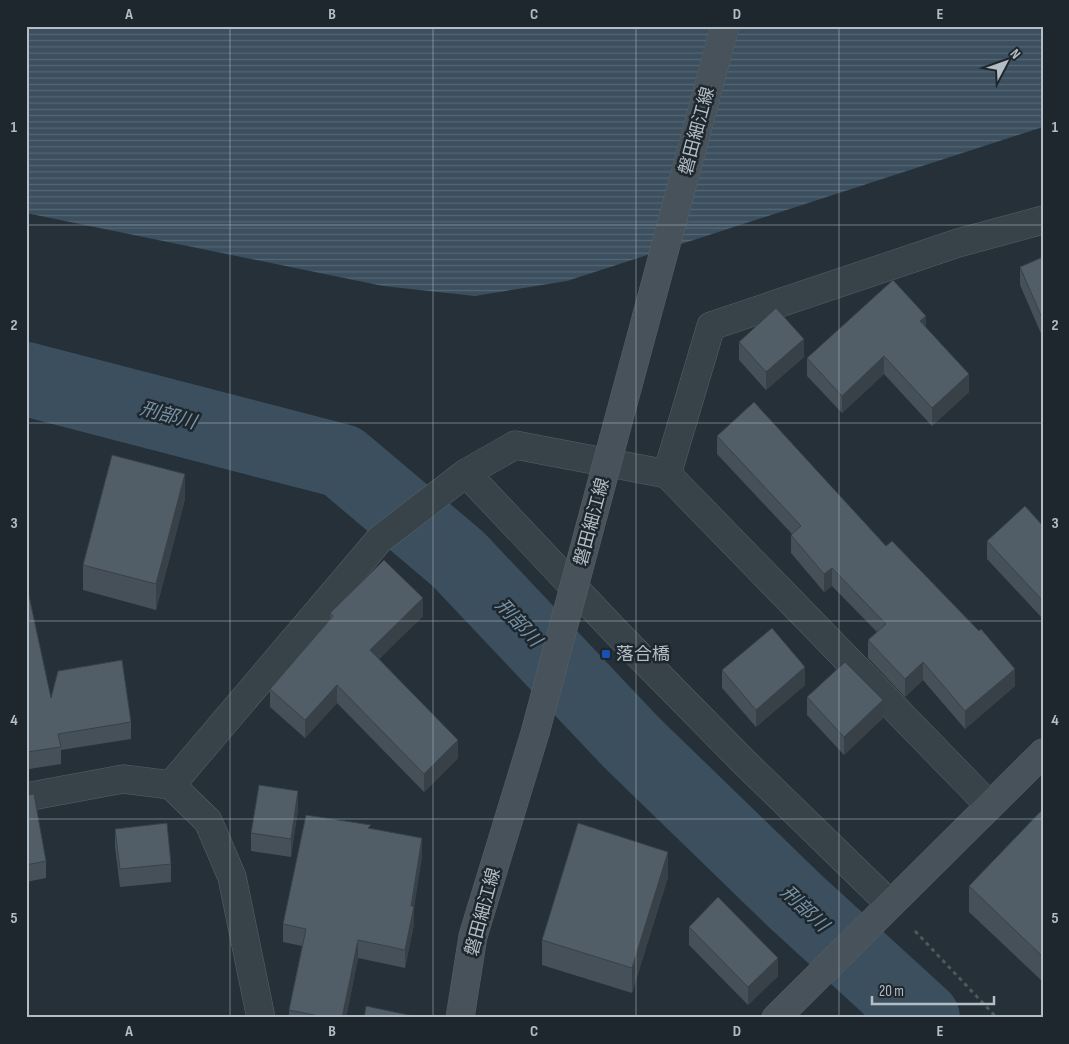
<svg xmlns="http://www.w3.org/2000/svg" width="1069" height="1044" viewBox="0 0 1069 1044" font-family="'Sofia Sans Condensed','Noto Sans JP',sans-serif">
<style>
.water{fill:url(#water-rules)}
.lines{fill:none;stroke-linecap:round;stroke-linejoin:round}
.river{stroke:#3b4f5e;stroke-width:74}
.street-casing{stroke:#576067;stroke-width:29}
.secondary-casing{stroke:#576067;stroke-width:29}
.path{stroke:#495b59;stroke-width:3;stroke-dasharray:4 4;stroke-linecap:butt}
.street{stroke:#384249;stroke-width:28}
.secondary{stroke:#47525b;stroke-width:28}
.secondary-bridge-casing{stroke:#576067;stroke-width:29;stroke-linecap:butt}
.secondary-bridge{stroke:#47525b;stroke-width:28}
.wall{fill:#465059}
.shaded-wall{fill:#394148}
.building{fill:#515d67;stroke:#394148}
.grid{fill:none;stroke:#b4bdc5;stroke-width:1;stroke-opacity:0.55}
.transit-dot{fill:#1a4fb4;stroke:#1e272e;stroke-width:2}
.labels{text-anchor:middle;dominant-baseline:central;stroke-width:5;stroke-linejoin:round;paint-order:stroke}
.street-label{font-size:18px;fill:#b4bdc5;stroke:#1e272e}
.poi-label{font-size:18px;fill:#b4bdc5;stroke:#1e272e;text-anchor:start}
.water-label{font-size:19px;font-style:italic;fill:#7892a5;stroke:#1e272e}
.neatline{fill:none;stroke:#b4bdc5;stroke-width:2}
.grid-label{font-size:16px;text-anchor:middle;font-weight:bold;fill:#b4bdc5}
</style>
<defs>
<pattern id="water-rules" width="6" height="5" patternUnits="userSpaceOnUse" patternTransform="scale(1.25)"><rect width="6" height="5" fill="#3b4f5e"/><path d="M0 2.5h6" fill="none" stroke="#556674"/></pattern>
</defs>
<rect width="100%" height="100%" fill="#253038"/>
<path class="water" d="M 26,26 L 1043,26 L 1043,127 L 567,281 L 475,296 L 383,286 L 26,213 Z"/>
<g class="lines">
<path class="river" d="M 26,379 L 342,461 L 458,559 L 631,742 L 795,901 L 923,1018"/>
<defs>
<g id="street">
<path d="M 466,473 L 618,634 L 743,761 L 889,903"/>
<path d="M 667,474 L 989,805"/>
<path d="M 171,785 L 379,540 L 466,473 L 515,445 L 667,474 L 711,326 L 958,243 L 1043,220"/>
<path d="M 26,797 L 123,779 L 171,785 L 208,821 L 232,877 L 261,1018"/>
</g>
<g id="secondary">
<path d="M 614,437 L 725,26"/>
<path d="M 460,1018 L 473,936 L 535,733"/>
<path d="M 776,1018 L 1043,753"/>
</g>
</defs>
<use href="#street" class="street-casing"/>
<use href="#secondary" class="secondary-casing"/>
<path class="path" d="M 915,931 L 997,1018"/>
<use href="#street" class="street"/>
<use href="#secondary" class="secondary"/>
<defs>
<path id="secondary-bridge" d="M 535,733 L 614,437"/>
</defs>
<use href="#secondary-bridge" class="secondary-bridge-casing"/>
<use href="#secondary-bridge" class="secondary-bridge"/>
</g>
<g class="wall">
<path d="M 1043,257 L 1043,338 L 1020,285 L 1020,267 Z"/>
<path d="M 926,327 L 969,392 L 932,426 L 884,374 L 842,413 L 807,376 L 807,358 Z"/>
<path d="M 739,342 L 804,357 L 766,390 L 739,360 Z"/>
<path d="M 717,436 L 1015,686 L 965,729 L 923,680 L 905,697 L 868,658 L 868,640 L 877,632 L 832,586 L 824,592 L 791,553 L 791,535 L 792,534 L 717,454 Z"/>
<path d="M 185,499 L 156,610 L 83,590 L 83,565 Z"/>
<path d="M 1043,526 L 1043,619 L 987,559 L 987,541 Z"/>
<path d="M 26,582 L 51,698 L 131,722 L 131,739 L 61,750 L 61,764 L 29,769 L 29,781 L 26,781 Z"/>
<path d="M 330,613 L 423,616 L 379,659 L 458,758 L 424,792 L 337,703 L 305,738 L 270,707 L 270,689 L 330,620 Z"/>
<path d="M 722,670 L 805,685 L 756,727 L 722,688 Z"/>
<path d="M 807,697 L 883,718 L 844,755 L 807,715 Z"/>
<path d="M 26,795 L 46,861 L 46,878 L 26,882 Z"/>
<path d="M 298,809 L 291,857 L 251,851 L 251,833 Z"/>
<path d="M 1043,809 L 1043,982 L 969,912 L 969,886 Z"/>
<path d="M 115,829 L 171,864 L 171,882 L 120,887 L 115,847 Z"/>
<path d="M 371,829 L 422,856 L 414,906 L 414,924 L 405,968 L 358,958 L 346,1018 L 289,1018 L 289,1010 L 302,946 L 283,942 L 283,924 Z"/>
<path d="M 668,877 L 632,993 L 542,965 L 542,940 Z"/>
<path d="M 689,927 L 778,976 L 748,1005 L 689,945 Z"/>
</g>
<g class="shaded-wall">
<path d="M 926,316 L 926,334 L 920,321 Z"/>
<path d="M 804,339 L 804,357 L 766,390 L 766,372 Z"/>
<path d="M 884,356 L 884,374 L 842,413 L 842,396 Z"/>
<path d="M 969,374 L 969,392 L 932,426 L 932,408 Z"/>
<path d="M 185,474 L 185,499 L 156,610 L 156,584 Z"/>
<path d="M 832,568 L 832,586 L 824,592 L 824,574 Z"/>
<path d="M 423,598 L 423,616 L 370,668 L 370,650 Z"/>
<path d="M 923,662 L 923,680 L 905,697 L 905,679 Z"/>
<path d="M 805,667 L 805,685 L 756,727 L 756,710 Z"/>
<path d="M 1015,669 L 1015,686 L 965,729 L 965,711 Z"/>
<path d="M 337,685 L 337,703 L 305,738 L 305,720 Z"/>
<path d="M 883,700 L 883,718 L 844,755 L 844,737 Z"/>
<path d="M 458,740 L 458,758 L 424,792 L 424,774 Z"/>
<path d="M 29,764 L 29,781 L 26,781 L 26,765 Z"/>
<path d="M 298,791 L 298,809 L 291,857 L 291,839 Z"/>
<path d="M 422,838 L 422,856 L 414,908 L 414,906 L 414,924 L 405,968 L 405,950 Z"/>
<path d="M 668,852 L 668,877 L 632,993 L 632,968 Z"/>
<path d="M 358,940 L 358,958 L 346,1018 L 342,1018 Z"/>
<path d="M 778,958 L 778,976 L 748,1005 L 748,987 Z"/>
</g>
<g class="building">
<path d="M 1043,257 L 1043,320 L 1020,267 Z"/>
<path d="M 893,280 L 926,316 L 920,321 L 969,374 L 932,408 L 884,356 L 842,396 L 807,358 Z"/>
<path d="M 776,308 L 804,339 L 766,372 L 739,342 Z"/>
<path d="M 754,402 L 886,546 L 892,541 L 979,631 L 981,629 L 1015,669 L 965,711 L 923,662 L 905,679 L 868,640 L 886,624 L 832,568 L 824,574 L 791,535 L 801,526 L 717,436 Z"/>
<path d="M 112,455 L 185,474 L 156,584 L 83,565 Z"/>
<path d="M 1025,506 L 1043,526 L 1043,601 L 987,541 Z"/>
<path d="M 384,560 L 423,598 L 370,650 L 458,740 L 424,774 L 337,685 L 305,720 L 270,689 L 333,616 L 330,613 Z"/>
<path d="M 26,582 L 51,698 L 58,671 L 122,660 L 131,722 L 58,734 L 61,747 L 27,752 L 29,764 L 26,765 Z"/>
<path d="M 772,628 L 805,667 L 756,710 L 722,670 Z"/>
<path d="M 845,662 L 883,700 L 844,737 L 807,697 Z"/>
<path d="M 259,785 L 298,791 L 291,839 L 251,833 Z"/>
<path d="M 34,794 L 46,861 L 26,865 L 26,795 Z"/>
<path d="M 1043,809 L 1043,957 L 969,886 Z"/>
<path d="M 306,815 L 371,825 L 368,828 L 422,838 L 411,906 L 414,906 L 405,950 L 358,940 L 342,1018 L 329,1018 L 289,1010 L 306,929 L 283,924 Z"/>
<path d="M 167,823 L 171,864 L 120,869 L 115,829 Z"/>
<path d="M 578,823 L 668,852 L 632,968 L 542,940 Z"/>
<path d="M 718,897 L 778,958 L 748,987 L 689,927 Z"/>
<path d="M 366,1006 L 418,1017 L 418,1018 L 364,1018 Z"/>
</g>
<path class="grid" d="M 230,26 L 230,1018M 433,26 L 433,1018M 636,26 L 636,1018M 839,26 L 839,1018M 26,225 L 1043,225M 26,423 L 1043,423M 26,621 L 1043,621M 26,819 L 1043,819"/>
<rect class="transit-dot" x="601" y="649" width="10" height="10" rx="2.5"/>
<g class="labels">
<g class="street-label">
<text transform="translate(697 131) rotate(-75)">磐田細江線</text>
<text transform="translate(592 522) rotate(-75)">磐田細江線</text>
<text transform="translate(483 912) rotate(-75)">磐田細江線</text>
</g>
<g class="poi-label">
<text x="616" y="654">落合橋</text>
</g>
<g class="water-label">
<text transform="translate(168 416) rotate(15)">刑部川</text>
<text transform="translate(518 623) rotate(47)">刑部川</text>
<text transform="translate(804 909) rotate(43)">刑部川</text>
</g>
</g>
<rect width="1069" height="1044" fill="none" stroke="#1e272e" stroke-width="55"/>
<g transform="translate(1006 62) rotate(49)" stroke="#1e272e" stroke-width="4" paint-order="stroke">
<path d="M0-4L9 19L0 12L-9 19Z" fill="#b4bdc5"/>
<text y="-8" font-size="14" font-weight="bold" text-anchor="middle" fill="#b4bdc5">N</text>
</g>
<path d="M872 996v8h122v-8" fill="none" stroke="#b4bdc5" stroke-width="2.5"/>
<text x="879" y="996" font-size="15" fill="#b4bdc5" stroke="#1e272e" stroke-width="4" paint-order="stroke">20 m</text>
<rect x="28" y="28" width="1014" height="988" class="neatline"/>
<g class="grid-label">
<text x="129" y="19">A</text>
<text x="332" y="19">B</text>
<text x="534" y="19">C</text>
<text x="737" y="19">D</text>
<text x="940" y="19">E</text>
<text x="14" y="132">1</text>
<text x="1055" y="132">1</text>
<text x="14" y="330">2</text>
<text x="1055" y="330">2</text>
<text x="14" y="528">3</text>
<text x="1055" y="528">3</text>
<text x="14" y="725">4</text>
<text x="1055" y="725">4</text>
<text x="14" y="923">5</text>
<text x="1055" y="923">5</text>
<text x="129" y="1036">A</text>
<text x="332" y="1036">B</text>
<text x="534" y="1036">C</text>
<text x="737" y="1036">D</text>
<text x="940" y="1036">E</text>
</g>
</svg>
